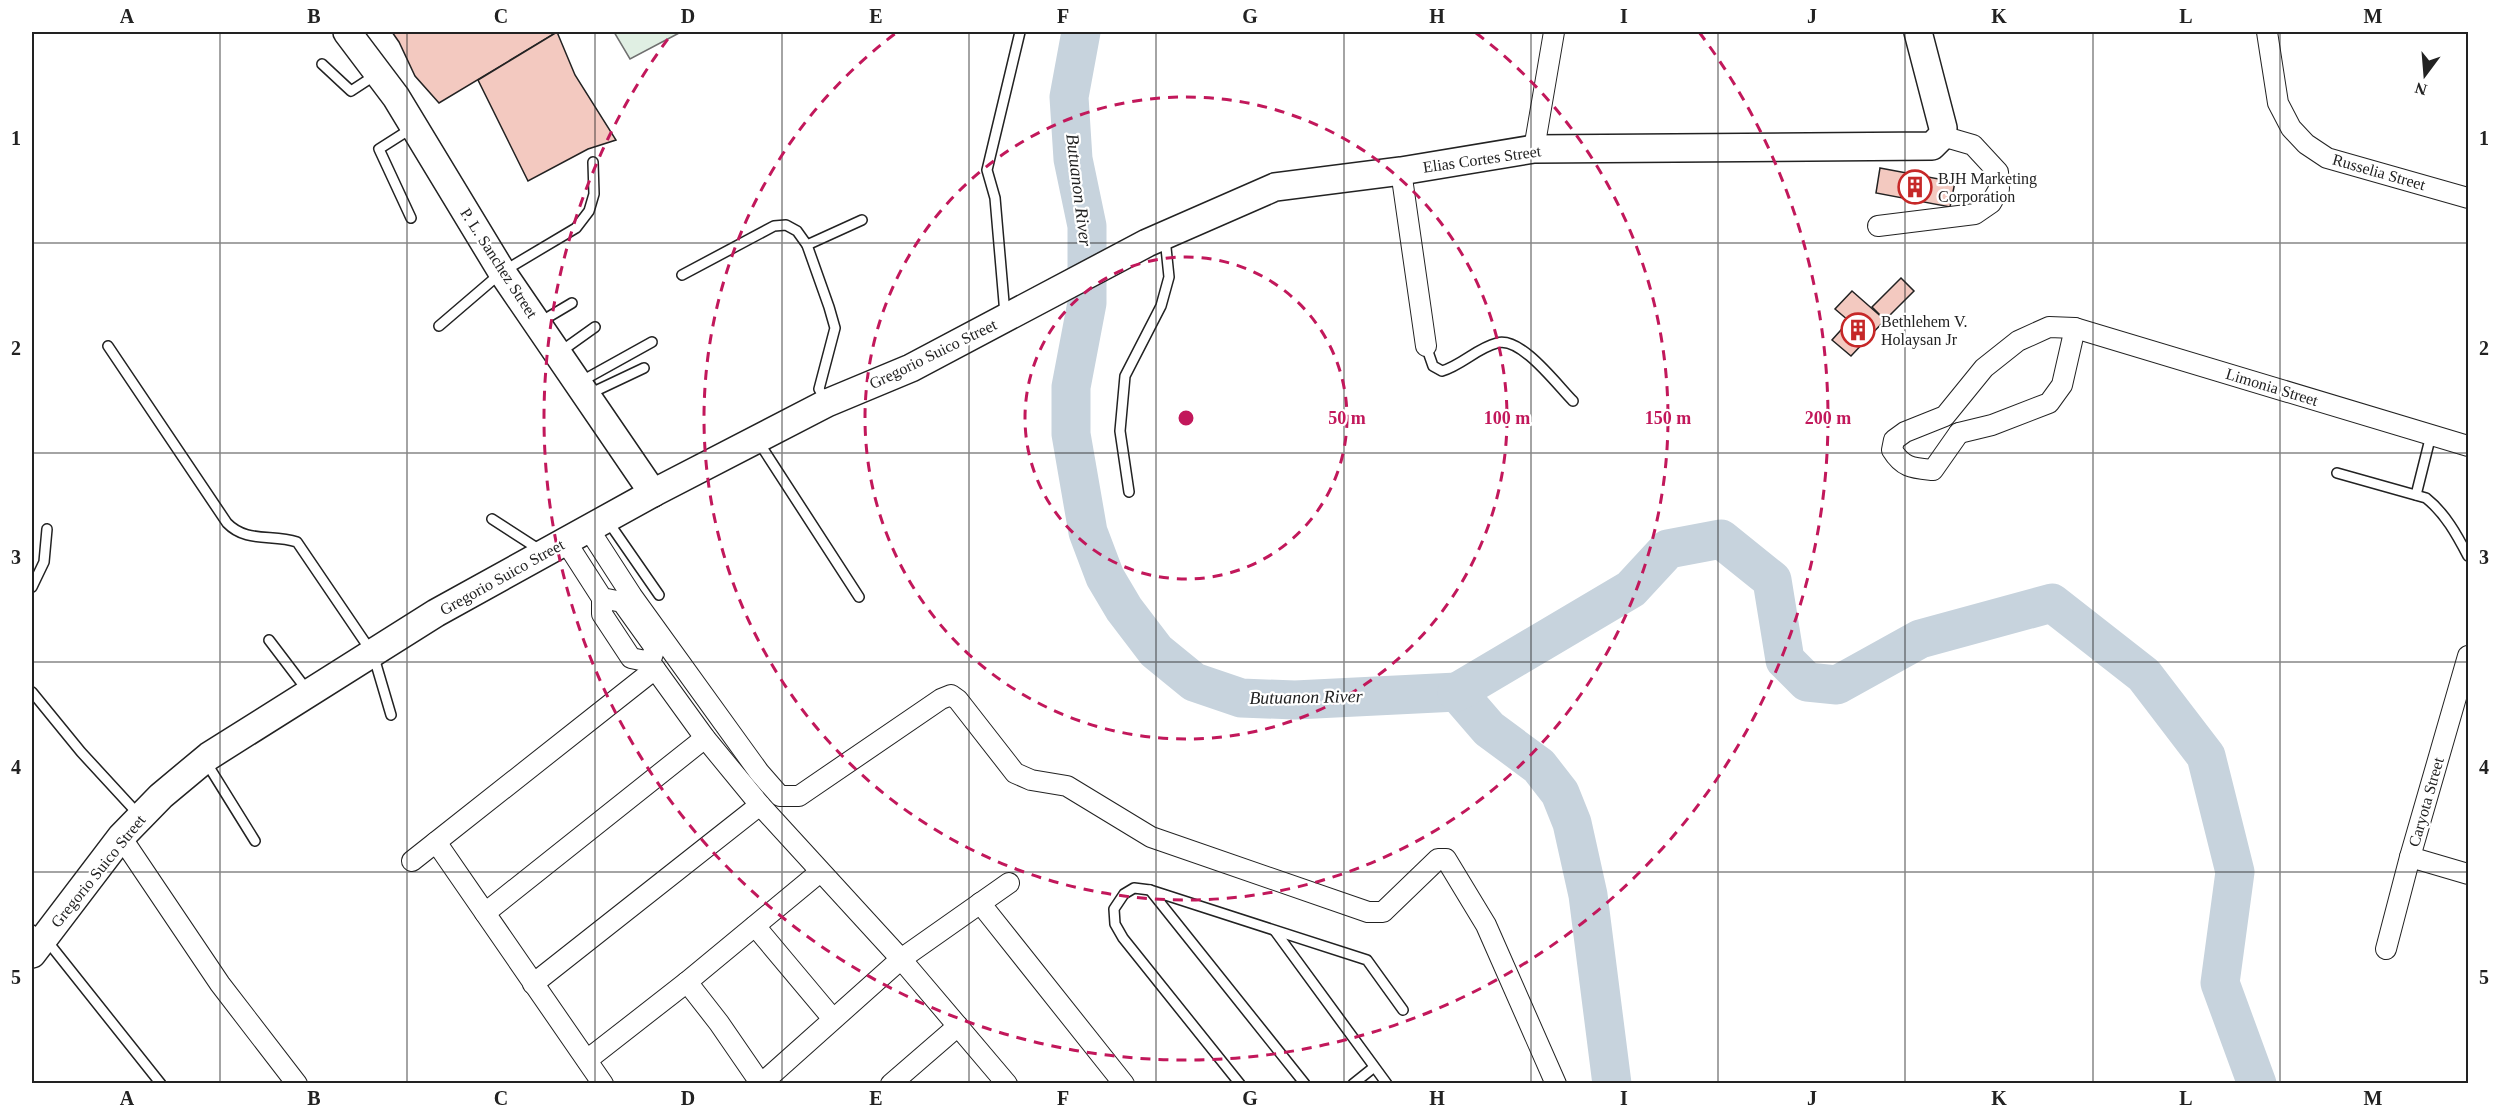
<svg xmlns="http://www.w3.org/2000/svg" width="2500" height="1115" viewBox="0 0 2500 1115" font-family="Georgia,serif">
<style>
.green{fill:#e0efe3;stroke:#6f6f6f;stroke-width:1.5}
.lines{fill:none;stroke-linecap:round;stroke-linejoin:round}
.river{stroke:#c7d3dd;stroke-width:39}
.building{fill:#f3c9c0;stroke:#222;stroke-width:1.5}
.lane-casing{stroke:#222;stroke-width:12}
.street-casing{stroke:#222;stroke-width:22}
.secondary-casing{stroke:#222;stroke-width:30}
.lane{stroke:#fff;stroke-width:9}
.street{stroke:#fff;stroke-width:20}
.secondary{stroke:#fff;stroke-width:27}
.grid{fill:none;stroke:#222;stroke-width:1.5;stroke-opacity:0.55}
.ring{fill:none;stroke:#c2185b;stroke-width:3;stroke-dasharray:10 8}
.labels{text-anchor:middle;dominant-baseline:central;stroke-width:4.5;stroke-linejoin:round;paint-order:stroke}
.street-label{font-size:16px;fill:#222;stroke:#fff}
.poi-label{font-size:16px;fill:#222;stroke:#fff;text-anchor:start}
.water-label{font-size:18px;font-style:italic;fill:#222;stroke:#fff}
.centre{fill:#c2185b;stroke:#fff;stroke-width:3}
.ring-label{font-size:18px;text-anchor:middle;font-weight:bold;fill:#c2185b;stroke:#fff;stroke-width:4.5;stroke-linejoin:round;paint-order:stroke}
.neatline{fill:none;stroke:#222;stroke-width:2}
.grid-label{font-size:20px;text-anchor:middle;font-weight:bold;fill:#222}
</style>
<rect width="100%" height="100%" fill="#fff"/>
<path class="green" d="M 614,32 L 681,32 L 630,59 Z"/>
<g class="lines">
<g class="river">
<path d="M 1081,32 L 1069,97 L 1073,159 L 1087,226 L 1087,303 L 1071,387 L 1071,434 L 1088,532 L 1105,577 L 1124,609 L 1156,651 L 1194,682 L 1241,698 L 1295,700 L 1457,692 L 1489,729 L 1539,766 L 1560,793 L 1572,823 L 1588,895 L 1612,1084"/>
<path d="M 1457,692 L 1631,589 L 1668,549 L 1721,539 L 1772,580 L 1785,660 L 1807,682 L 1837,685 L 1920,639 L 2052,603 L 2144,675 L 2206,756 L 2235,872 L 2220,983 L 2257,1084"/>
</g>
</g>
<g class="building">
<path d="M 392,32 L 557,32 L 439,103 L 415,76 L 399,42 Z"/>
<path d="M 557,32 L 575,75 L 616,140 L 588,149 L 528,181 L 478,80 Z"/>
<path d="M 1880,168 L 1955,182 L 1950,207 L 1876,193 Z"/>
<path d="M 1901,278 L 1914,291 L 1885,320 L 1872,307 Z"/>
<path d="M 1852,291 L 1885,320 L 1851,356 L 1832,340 L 1849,321 L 1835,309 Z"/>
</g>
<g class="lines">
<defs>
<g id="lane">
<path d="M 322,64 L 351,91 L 377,74"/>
<path d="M 411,218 L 379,149 L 412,128"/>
<path d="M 807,245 L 862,220"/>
<path d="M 682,275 L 774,226 L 786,225 L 797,231 L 807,245 L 829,307 L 835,328 L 819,389 L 826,401"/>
<path d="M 1005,314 L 995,198 L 987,170 L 1020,32"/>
<path d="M 540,322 L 572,303"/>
<path d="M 439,326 L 502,272 L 576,228 L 589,211 L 594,194 L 593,162"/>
<path d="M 108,346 L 227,523 C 246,543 272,534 297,542 L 373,654 L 391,715"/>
<path d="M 1426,346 L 1433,366 L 1442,371 C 1462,365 1477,348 1497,343 C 1521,336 1557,385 1573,401"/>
<path d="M 560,352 L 595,327"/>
<path d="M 580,382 L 652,342"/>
<path d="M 589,394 L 644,368"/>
<path d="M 758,441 L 859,597"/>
<path d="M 2337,473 L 2426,498 C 2445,513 2457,535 2468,556"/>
<path d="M 1129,492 L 1120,431 L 1125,376 L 1161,306 L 1169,277 L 1165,238"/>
<path d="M 2416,495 L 2431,435"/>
<path d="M 492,519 L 540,550"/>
<path d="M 607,520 L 659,595"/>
<path d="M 32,587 L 44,562 L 47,529"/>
<path d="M 269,640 L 307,690"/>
<path d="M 32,692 L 81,752 L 139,815"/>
<path d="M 206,762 L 255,841"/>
<path d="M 1150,890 L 1305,1084"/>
<path d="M 32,930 L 44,937 L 161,1084"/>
<path d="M 1275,931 L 1387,1084"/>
<path d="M 1240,1084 L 1123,938 L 1115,924 L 1114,909 L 1124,894 L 1134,888 L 1150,890 L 1367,960 L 1403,1010"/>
<path d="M 1353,1084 L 1373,1068"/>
</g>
<g id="street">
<path d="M 2267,32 L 2278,103 L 2291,128 L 2306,144 L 2327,158 L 2468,198"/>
<path d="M 1534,149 L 1554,32"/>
<path d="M 1401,171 L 1426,346"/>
<path d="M 1878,226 L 1975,214 L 1991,203 L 1999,189 L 1998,172 L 1973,145 L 1942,136"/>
<path d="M 1959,433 L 1933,470 C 1913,468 1903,468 1892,450 L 1894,440 L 1905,432 L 1945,416 L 1984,368 L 2018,341 L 2049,327 L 2075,328 L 2468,446"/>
<path d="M 1959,433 L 1992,425 L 2049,403 L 2062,385 L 2075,328"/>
<path d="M 588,528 L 632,596 L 759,772 L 780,796 L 799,796 L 941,699 L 951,695 L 958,700 L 1015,773 L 1031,780 L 1067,786 L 1151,837 L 1368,912 L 1383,912 L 1438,859 L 1446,859 L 1486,925 L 1556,1084"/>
<path d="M 566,542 L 602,598 L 622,602 L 655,648 L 650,662 L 705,738 L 760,805 L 901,959 L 1007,1084"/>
<path d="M 602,598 L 602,614 L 631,658 L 650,662"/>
<path d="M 121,837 L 220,984 L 297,1084"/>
<path d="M 436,842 L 603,1084"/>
<path d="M 2410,857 L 2468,874"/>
<path d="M 412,861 L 655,669"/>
<path d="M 980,903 L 1124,1084"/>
<path d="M 485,913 L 705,738"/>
<path d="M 755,926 L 833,1019"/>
<path d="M 2386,949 L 2410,857 L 2468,656"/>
<path d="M 687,982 L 719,1023 L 761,1084"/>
<path d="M 533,984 L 760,805"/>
<path d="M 587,1060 L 687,982 L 820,872"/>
<path d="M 761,1084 L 901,959 L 1009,883"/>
<path d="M 891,1084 L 958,1026"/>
</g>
<g id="secondary">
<path d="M 347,32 L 396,97 L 502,272 L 653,493"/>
<path d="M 32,954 L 121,837 L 161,796 L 209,756 L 436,613 L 653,493 L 827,403 L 911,368 L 1147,243 L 1275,187 L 1401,171 L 1534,149 L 1932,146 L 1942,136 L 1943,128 L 1918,32"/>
</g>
</defs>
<use href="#lane" class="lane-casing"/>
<use href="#street" class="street-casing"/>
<use href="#secondary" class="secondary-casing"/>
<use href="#lane" class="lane"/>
<use href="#street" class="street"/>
<use href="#secondary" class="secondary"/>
</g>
<path class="grid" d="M 220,32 L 220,1084M 407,32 L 407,1084M 595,32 L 595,1084M 782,32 L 782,1084M 969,32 L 969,1084M 1156,32 L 1156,1084M 1344,32 L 1344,1084M 1531,32 L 1531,1084M 1718,32 L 1718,1084M 1905,32 L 1905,1084M 2093,32 L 2093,1084M 2280,32 L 2280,1084M 32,243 L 2468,243M 32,453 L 2468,453M 32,662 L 2468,662M 32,872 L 2468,872"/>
<g class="ring">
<circle cx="1186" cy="418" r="161"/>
<circle cx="1186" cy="418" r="321"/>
<path d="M1476 33A482 482 0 1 1 896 33"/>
<path d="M1699 32A642 642 0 1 1 673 32"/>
</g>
<defs>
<symbol id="building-ring" viewBox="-11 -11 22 22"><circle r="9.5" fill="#fff" stroke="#c62828" stroke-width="1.5"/><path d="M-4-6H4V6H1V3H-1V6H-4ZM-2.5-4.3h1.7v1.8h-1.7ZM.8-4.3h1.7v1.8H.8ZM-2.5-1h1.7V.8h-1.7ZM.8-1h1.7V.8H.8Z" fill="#c62828"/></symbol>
</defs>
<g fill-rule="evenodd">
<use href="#building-ring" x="1896" y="168" width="38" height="38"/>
<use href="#building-ring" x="1839" y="311" width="38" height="38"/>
</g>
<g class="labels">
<g class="street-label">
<text transform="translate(1482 159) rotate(-8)">Elias Cortes Street</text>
<text transform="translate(2379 172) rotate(16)">Russelia Street</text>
<text transform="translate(499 263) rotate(57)">P. L. Sanchez Street</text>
<text transform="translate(933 354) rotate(-26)">Gregorio Suico Street</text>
<text transform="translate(2272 387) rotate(17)">Limonia Street</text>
<text transform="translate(502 577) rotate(-29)">Gregorio Suico Street</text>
<text transform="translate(2426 802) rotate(-74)">Caryota Street</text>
<text transform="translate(98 871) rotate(-51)">Gregorio Suico Street</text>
</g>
<g class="poi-label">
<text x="1938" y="178">BJH Marketing<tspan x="1938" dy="18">Corporation</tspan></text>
<text x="1881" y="321">Bethlehem V.<tspan x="1881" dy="18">Holaysan Jr</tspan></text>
</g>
<g class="water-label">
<text transform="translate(1079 190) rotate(83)">Butuanon River</text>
<text transform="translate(1306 697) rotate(-1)">Butuanon River</text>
</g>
</g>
<circle cx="1186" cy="418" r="9" class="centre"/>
<g class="ring-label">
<text x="1347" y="424">50 m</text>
<text x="1507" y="424">100 m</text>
<text x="1668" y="424">150 m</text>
<text x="1828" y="424">200 m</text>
</g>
<rect width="2500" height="1115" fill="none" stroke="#ffffff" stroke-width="66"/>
<g transform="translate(2425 75) rotate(196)" stroke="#ffffff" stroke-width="4.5" paint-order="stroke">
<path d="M0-4.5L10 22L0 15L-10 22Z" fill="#222222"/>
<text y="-9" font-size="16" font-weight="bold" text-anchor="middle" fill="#222222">N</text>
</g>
<rect x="33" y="33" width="2434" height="1049" class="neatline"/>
<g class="grid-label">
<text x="127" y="23">A</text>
<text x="314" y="23">B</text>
<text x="501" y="23">C</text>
<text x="688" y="23">D</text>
<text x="876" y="23">E</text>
<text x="1063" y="23">F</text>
<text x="1250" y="23">G</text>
<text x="1437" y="23">H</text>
<text x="1624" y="23">I</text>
<text x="1812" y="23">J</text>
<text x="1999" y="23">K</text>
<text x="2186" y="23">L</text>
<text x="2373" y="23">M</text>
<text x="16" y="145">1</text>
<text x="2484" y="145">1</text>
<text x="16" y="355">2</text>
<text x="2484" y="355">2</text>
<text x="16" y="564">3</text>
<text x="2484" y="564">3</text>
<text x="16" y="774">4</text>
<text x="2484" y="774">4</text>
<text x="16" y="984">5</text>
<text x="2484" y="984">5</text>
<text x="127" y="1105">A</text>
<text x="314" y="1105">B</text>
<text x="501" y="1105">C</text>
<text x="688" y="1105">D</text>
<text x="876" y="1105">E</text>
<text x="1063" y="1105">F</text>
<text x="1250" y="1105">G</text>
<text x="1437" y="1105">H</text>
<text x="1624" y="1105">I</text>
<text x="1812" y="1105">J</text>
<text x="1999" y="1105">K</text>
<text x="2186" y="1105">L</text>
<text x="2373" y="1105">M</text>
</g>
</svg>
